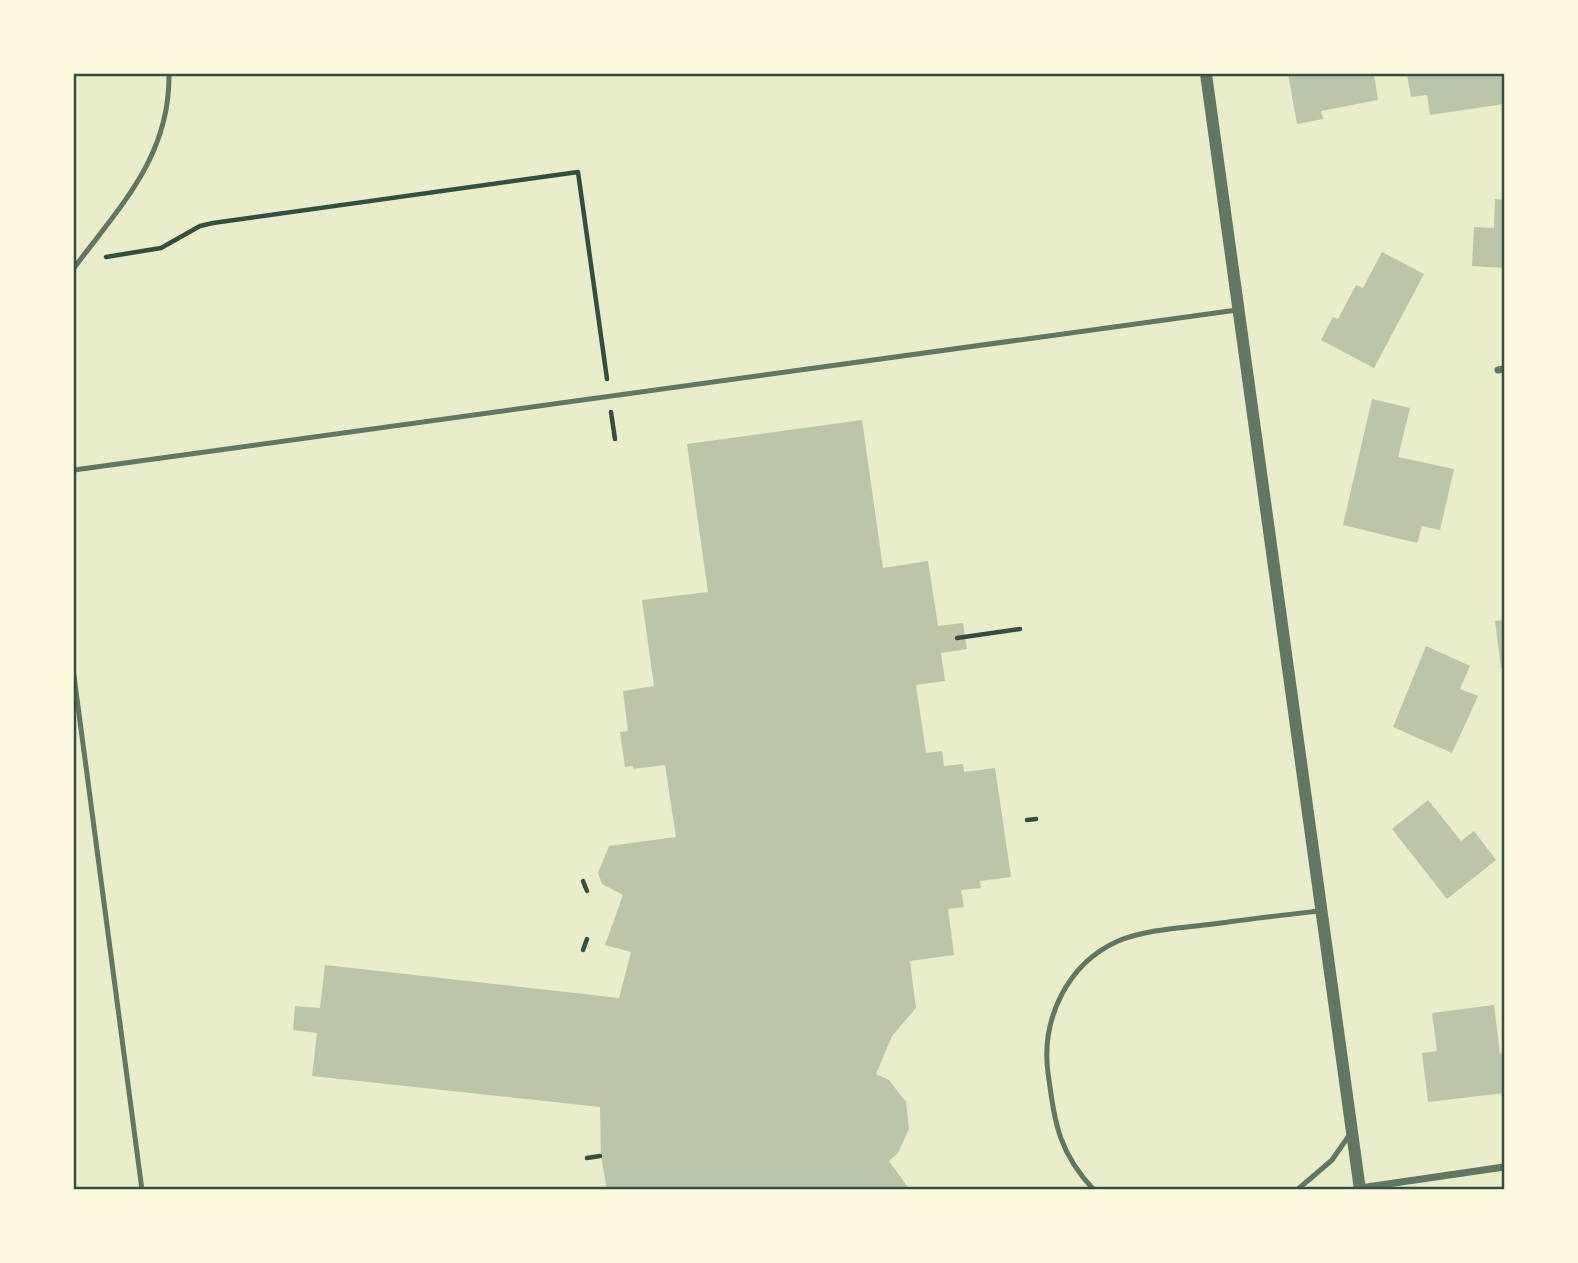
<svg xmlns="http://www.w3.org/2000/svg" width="1578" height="1263" viewBox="0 0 1578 1263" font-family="Manrope,sans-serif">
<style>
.building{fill:#bcc5a7}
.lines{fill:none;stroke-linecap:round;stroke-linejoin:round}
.path{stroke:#344e41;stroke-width:4.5}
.service{stroke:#617663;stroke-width:5}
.minor{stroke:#617663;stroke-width:7}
.tertiary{stroke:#617663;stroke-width:12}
.neatline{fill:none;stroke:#344e41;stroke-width:2.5}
</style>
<rect width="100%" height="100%" fill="#e9edc9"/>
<g class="building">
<path d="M 1288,74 L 1374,74 L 1378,100 L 1321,111 L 1323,119 L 1297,124 Z"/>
<path d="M 1407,74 L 1504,74 L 1504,104 L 1430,115 L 1427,95 L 1411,97 Z"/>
<path d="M 1495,199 L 1504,200 L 1504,268 L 1472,266 L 1474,227 L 1494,228 Z"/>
<path d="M 1382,252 L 1424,274 L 1374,368 L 1321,340 L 1333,317 L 1338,319 L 1356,285 L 1363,288 Z"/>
<path d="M 1372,399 L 1410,408 L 1398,457 L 1454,469 L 1440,530 L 1422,526 L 1417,543 L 1343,525 Z"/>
<path d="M 862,420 L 883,568 L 928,561 L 938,626 L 963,623 L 967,649 L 941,653 L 945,681 L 916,685 L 926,753 L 942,751 L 944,766 L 963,764 L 964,772 L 995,768 L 1011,877 L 980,881 L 981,888 L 961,890 L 964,907 L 948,909 L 954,955 L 910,961 L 916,1008 L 892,1036 L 876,1074 L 889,1080 L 906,1102 L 909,1129 L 898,1153 L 889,1161 L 910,1190 L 607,1190 L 601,1156 L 600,1107 L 312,1076 L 317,1033 L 293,1030 L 295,1006 L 320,1008 L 325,965 L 619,998 L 631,952 L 605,945 L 623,895 L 602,884 L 598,873 L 609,846 L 676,837 L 665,765 L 633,769 L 633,766 L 625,767 L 620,732 L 628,731 L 623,691 L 654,686 L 642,600 L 708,592 L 687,444 Z"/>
<path d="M 1504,620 L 1504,668 L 1501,668 L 1495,621 Z"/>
<path d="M 1426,646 L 1470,666 L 1460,689 L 1478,696 L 1452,753 L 1393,727 Z"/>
<path d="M 1428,800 L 1461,841 L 1474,831 L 1496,860 L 1447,899 L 1392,829 Z"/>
<path d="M 1494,1005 L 1500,1054 L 1504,1053 L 1504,1093 L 1428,1102 L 1422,1053 L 1437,1051 L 1432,1013 Z"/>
</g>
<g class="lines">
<g class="path">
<path d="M 106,257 L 161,248 L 200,226 L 213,223 L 578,172 L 607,379"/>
<path d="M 611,412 L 615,439"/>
<path d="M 957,638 L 1020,629"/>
<path d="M 1027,820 L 1036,819"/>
<path d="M 583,881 L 587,891"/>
<path d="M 583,950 L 587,939"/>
<path d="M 587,1158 L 600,1156"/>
</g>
<g class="service">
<path d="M 74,268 C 120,206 170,157 169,74"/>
<path d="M 74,470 L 1237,310"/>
<path d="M 74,676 L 142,1190"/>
<path d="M 1094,1190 C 1058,1152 1055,1123 1048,1073 C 1041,1019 1067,964 1118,941 C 1147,929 1182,928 1213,924 C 1248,919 1284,915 1319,911"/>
<path d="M 1297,1190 L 1332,1160 L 1350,1134"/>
</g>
<g class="minor">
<path d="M 1498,370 L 1504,369"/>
<path d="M 1360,1188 L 1504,1167"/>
</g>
<path class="tertiary" d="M 1206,74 L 1360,1190"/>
</g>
<rect width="1578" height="1263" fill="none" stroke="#fefae0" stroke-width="150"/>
<rect x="75" y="75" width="1428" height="1113" class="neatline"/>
</svg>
